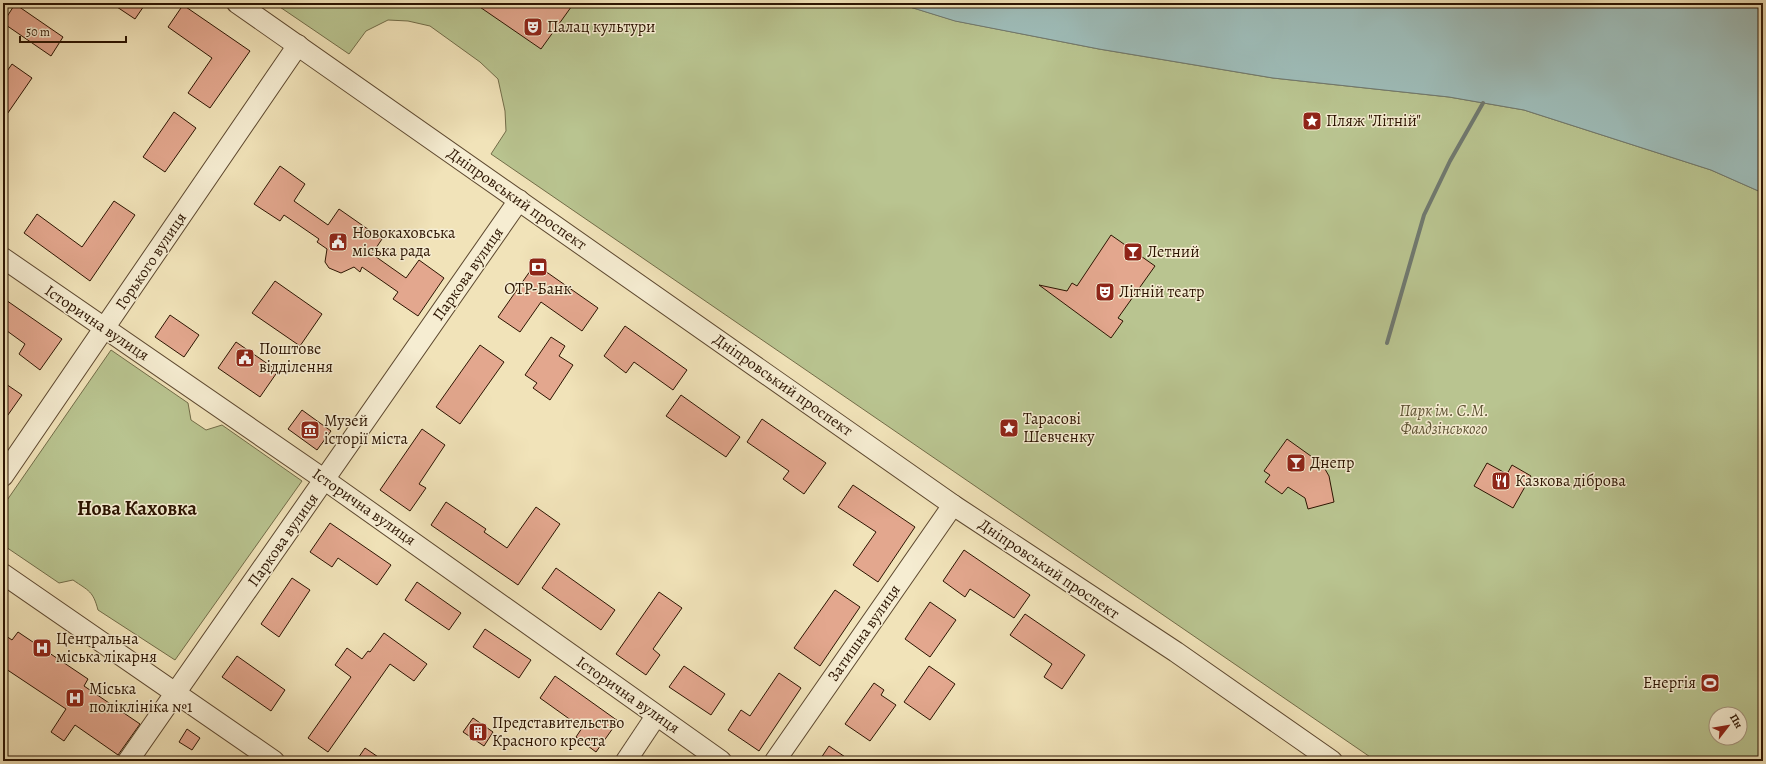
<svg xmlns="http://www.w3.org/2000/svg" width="1766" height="764" viewBox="0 0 1766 764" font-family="Alegreya,serif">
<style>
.green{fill:#b9c490;stroke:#726c48;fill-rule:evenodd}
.water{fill:#9ebcb8;stroke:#70796f}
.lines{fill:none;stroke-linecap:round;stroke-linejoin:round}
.stream{stroke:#70796f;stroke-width:4}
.building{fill:#e3a78e;stroke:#2c1401}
.minor-casing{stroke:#5d482f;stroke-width:22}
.minor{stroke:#f6edd2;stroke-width:20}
.labels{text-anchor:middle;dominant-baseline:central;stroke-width:3;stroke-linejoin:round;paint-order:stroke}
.poi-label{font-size:16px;fill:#2c1401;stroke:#f6edd2;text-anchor:start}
.street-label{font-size:16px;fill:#2c1401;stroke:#f6edd2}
.park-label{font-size:16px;font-style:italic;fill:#5d5233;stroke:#f6edd2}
.district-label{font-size:20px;font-weight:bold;fill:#2c1401;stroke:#f6edd2}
</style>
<rect width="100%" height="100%" fill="#f1e3b9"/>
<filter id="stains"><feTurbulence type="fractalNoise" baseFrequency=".005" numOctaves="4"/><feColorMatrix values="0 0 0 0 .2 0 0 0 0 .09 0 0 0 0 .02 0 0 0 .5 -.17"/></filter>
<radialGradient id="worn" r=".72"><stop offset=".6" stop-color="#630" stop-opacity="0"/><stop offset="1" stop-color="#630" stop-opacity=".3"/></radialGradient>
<g class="green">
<path d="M 274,3 L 897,3 L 956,21 L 1099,49 L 1273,78 L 1449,97 L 1524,110 L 1711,170 L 1763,193 L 1763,761 L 1376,761 L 491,154 L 506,131 L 505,111 L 498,79 L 480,62 L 430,26 L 408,21 L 388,20 L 366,31 L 349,54 ZM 1716,714 L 1740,714 L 1740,738 L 1716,738 Z"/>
<path d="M 111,350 L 188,403 L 191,420 L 206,430 L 222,425 L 302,481 L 175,660 L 98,610 C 93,591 89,591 73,580 L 59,583 L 3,545 L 3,506 Z"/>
</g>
<path class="water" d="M 897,3 L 1763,3 L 1763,193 L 1711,170 L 1524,110 L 1449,97 L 1273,78 L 1099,49 L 955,21 Z"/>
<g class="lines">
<path class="stream" d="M 1387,343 L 1424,215 L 1450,161 L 1483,103"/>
</g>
<g class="building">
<path d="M 111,3 L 146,3 L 135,19 Z"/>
<path d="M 474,3 L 574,3 L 541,49 Z"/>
<path d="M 15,4 L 63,37 L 51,56 L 3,23 Z"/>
<path d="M 183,5 L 250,51 L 210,108 L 188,93 L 212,58 L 168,27 Z"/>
<path d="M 12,64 L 32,78 L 3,120 L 3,77 Z"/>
<path d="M 174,112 L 196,128 L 165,172 L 143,157 Z"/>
<path d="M 280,166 L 305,184 L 294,201 L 328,225 L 339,209 L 382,239 L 372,254 L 406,278 L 419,260 L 444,278 L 418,316 L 393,299 L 398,292 L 362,267 L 360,272 L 354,267 L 341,273 L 329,268 L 325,262 L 327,249 L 317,242 L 319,239 L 284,215 L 280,221 L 254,204 Z"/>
<path d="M 114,201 L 135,215 L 90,281 L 24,233 L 37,214 L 82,247 Z"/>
<path d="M 1111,235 L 1155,266 L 1118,318 L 1123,321 L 1111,338 L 1039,285 L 1067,291 L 1072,283 L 1077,286 Z"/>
<path d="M 535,264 L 598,308 L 582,331 L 541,302 L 520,332 L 498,317 Z"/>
<path d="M 275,281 L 322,314 L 300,346 L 252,313 Z"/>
<path d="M 3,298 L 62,339 L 40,370 L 19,354 L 25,344 L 3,328 Z"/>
<path d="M 170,315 L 199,335 L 184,357 L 155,337 Z"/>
<path d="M 625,326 L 687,370 L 673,390 L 634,362 L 626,373 L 604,356 Z"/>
<path d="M 551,337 L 565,346 L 559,356 L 573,365 L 550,400 L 533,388 L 537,383 L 525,375 Z"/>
<path d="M 236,342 L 278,371 L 260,397 L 218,368 Z"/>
<path d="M 480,345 L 504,362 L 460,424 L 436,407 Z"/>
<path d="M 3,382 L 22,395 L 3,422 Z"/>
<path d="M 681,395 L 740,437 L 726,457 L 666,416 Z"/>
<path d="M 302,410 L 331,431 L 317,450 L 288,429 Z"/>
<path d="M 762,419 L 826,463 L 804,494 L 783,479 L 789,471 L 747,442 Z"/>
<path d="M 422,429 L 445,445 L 419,484 L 426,488 L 410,511 L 380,490 Z"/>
<path d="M 1287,439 L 1322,464 L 1329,476 L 1334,502 L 1308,509 L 1305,498 L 1288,487 L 1282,494 L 1265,482 L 1270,475 L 1264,471 Z"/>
<path d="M 1487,463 L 1507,474 L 1512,465 L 1531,476 L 1513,508 L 1474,486 Z"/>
<path d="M 853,485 L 915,527 L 878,582 L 853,565 L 876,532 L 838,507 Z"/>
<path d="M 446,502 L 486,529 L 484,532 L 507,548 L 536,507 L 560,524 L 518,585 L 431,525 Z"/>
<path d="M 330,523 L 391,565 L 377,585 L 338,558 L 332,567 L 310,552 Z"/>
<path d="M 964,550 L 1030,595 L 1014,618 L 970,589 L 965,597 L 943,581 Z"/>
<path d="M 556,568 L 615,610 L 601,630 L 542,588 Z"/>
<path d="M 292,578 L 310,590 L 279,637 L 261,624 Z"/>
<path d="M 417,582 L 461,613 L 449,630 L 405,600 Z"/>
<path d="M 835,590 L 860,607 L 820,666 L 794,648 Z"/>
<path d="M 659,592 L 682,608 L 653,649 L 660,655 L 646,675 L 616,654 Z"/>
<path d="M 930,602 L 956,620 L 930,657 L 905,639 Z"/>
<path d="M 1025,614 L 1085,655 L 1062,689 L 1044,677 L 1052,664 L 1010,635 Z"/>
<path d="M 485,629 L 531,660 L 519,678 L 473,647 Z"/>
<path d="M 18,632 L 88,679 L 84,686 L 140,724 L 118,755 L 75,725 L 64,741 L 51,732 L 66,709 L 3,667 L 3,634 L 12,640 Z"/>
<path d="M 384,633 L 427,664 L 414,681 L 390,664 L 328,752 L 308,738 L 351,677 L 335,665 L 347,648 L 362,659 L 368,651 L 370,652 Z"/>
<path d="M 237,656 L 285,690 L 271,711 L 222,677 Z"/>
<path d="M 684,666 L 725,694 L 711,715 L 669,687 Z"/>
<path d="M 929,666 L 955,684 L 930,720 L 904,702 Z"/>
<path d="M 779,673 L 801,688 L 759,751 L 728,730 L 741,710 L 750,716 Z"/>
<path d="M 555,676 L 618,721 L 596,752 L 576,737 L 582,728 L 540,698 Z"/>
<path d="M 874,683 L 884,690 L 881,695 L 896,705 L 870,741 L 845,724 Z"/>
<path d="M 473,718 L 493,732 L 484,746 L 463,732 Z"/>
<path d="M 187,729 L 200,738 L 192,750 L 179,742 Z"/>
<path d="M 829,746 L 851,761 L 819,761 Z"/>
<path d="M 365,748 L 384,761 L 356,761 Z"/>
</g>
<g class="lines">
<defs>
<g id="minor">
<path d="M 237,3 L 953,505 L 1176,652 L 1332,761"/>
<path d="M 3,258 L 325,480 L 721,761"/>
<path d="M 3,476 L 298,45"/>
<path d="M 3,574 L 274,761"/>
<path d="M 128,761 L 519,200"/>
<path d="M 626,761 L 656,716"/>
<path d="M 775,761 L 953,505"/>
</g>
</defs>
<use href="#minor" class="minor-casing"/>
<use href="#minor" class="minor"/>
</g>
<defs>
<symbol id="theatre-square" viewBox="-11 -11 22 22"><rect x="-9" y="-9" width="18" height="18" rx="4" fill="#8f2418" stroke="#f6edd2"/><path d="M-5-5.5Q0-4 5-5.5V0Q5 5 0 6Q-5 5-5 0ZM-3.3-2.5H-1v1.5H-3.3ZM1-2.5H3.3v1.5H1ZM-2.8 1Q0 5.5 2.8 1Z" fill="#fff"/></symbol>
<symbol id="sight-square" viewBox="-11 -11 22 22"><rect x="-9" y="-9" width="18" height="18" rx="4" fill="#8f2418" stroke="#f6edd2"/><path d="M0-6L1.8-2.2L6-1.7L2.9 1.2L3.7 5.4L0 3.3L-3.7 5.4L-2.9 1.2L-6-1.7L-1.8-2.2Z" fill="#fff"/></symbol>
<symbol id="civic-square" viewBox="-11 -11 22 22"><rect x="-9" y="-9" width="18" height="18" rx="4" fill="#8f2418" stroke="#f6edd2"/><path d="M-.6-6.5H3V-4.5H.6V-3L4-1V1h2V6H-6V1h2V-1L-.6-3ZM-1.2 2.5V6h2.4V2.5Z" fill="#fff"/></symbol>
<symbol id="bar-square" viewBox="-11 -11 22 22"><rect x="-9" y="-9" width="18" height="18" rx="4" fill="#8f2418" stroke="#f6edd2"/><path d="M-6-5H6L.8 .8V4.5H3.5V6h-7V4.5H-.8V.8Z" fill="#fff"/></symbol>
<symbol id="bank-square" viewBox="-11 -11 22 22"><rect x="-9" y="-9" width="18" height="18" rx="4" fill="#8f2418" stroke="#f6edd2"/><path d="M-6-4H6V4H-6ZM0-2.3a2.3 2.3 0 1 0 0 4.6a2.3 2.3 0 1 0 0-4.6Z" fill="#fff"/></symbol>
<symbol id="museum-square" viewBox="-11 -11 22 22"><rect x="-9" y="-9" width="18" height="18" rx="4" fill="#8f2418" stroke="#f6edd2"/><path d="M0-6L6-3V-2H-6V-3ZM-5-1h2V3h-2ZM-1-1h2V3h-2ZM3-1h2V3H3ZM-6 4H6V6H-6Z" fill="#fff"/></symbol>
<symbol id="restaurant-square" viewBox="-11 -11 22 22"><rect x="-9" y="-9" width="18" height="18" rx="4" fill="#8f2418" stroke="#f6edd2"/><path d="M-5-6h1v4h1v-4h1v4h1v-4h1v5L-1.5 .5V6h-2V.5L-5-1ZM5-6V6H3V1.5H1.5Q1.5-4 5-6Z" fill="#fff"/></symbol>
<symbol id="hospital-square" viewBox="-11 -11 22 22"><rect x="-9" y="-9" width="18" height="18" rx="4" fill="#8f2418" stroke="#f6edd2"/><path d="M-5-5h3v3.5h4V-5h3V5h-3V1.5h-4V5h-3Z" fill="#fff"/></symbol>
<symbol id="stadium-square" viewBox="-11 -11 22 22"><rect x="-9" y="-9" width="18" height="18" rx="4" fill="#8f2418" stroke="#f6edd2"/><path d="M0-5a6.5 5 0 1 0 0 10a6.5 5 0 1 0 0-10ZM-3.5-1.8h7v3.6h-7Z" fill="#fff"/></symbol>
<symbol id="building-square" viewBox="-11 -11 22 22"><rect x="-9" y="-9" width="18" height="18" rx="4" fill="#8f2418" stroke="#f6edd2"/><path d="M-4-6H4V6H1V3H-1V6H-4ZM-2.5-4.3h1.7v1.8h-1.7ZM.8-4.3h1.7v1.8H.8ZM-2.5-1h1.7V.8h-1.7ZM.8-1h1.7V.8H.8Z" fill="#fff"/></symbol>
</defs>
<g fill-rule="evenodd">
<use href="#theatre-square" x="522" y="16" width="22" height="22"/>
<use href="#sight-square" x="1301" y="110" width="22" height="22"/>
<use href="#civic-square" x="327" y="231" width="22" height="22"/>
<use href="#bar-square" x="1122" y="241" width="22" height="22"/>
<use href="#bank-square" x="527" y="256" width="22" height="22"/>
<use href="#theatre-square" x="1094" y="281" width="22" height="22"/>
<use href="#civic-square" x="234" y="347" width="22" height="22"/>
<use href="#sight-square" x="998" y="417" width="22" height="22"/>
<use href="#museum-square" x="299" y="419" width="22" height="22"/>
<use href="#bar-square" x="1285" y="452" width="22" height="22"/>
<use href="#restaurant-square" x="1490" y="470" width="22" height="22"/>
<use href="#hospital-square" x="31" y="637" width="22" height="22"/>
<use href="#stadium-square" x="1699" y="672" width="22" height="22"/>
<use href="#hospital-square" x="64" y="687" width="22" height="22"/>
<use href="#building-square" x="467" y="721" width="22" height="22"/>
</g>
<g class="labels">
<g class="poi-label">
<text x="547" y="27">Палац культури</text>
<text x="1326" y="121">Пляж "Літній"</text>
<text x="352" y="233">Новокаховська<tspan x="352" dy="18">міська рада</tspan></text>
<text x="1147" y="252">Летний</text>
<text x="538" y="289" text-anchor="middle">ОТР-Банк</text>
<text x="1119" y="292">Літній театр</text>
<text x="259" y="349">Поштове<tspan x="259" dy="18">відділення</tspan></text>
<text x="1023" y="419">Тарасові<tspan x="1023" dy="18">Шевченку</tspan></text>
<text x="324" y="421">Музей<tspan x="324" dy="18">історії міста</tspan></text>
<text x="1310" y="463">Днепр</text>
<text x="1515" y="481">Казкова дiброва</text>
<text x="56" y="639">Центральна<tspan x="56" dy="18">міська лікарня</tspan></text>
<text x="1696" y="683" text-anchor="end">Енергія</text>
<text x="89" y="689">Міська<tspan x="89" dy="18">поліклініка №1</tspan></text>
<text x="492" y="723">Представительство<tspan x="492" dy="18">Красного креста</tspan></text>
</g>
<g class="street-label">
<text transform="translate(517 199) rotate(35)">Дніпровський проспект</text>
<text transform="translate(151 261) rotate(-56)">Горького вулиця</text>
<text transform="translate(468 274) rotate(-55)">Паркова вулиця</text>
<text transform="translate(97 323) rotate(34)">Історична вулиця</text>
<text transform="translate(783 385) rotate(35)">Дніпровський проспект</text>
<text transform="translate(364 507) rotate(35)">Історична вулиця</text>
<text transform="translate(283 540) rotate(-55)">Паркова вулиця</text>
<text transform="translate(1049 569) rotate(34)">Дніпровський проспект</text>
<text transform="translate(864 633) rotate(-55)">Затишна вулиця</text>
<text transform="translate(628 695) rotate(35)">Історична вулиця</text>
</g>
<g class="park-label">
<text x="1444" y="411">Парк ім. С.М.<tspan x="1444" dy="18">Фалдзінського</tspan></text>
</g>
<g class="district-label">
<text x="137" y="508">Нова Каховка</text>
</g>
</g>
<rect width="1766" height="764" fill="none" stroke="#f1e3b9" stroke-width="16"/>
<rect x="4" y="4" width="1758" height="756" fill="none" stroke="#2c1401" stroke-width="2"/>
<rect x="8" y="8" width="1750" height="748" fill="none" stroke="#2c1401"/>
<g transform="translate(1728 726) rotate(59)"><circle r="19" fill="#f6edd2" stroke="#a5967e"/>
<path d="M0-3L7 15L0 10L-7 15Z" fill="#8f2418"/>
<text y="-6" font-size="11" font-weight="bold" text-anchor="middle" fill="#2c1401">Пн</text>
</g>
<path d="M20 36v6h106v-6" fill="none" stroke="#2c1401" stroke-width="2"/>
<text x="26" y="36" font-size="12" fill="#2c1401" stroke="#f6edd2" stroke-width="3" paint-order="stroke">50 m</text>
<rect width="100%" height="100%" filter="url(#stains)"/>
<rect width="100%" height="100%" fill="url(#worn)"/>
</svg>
